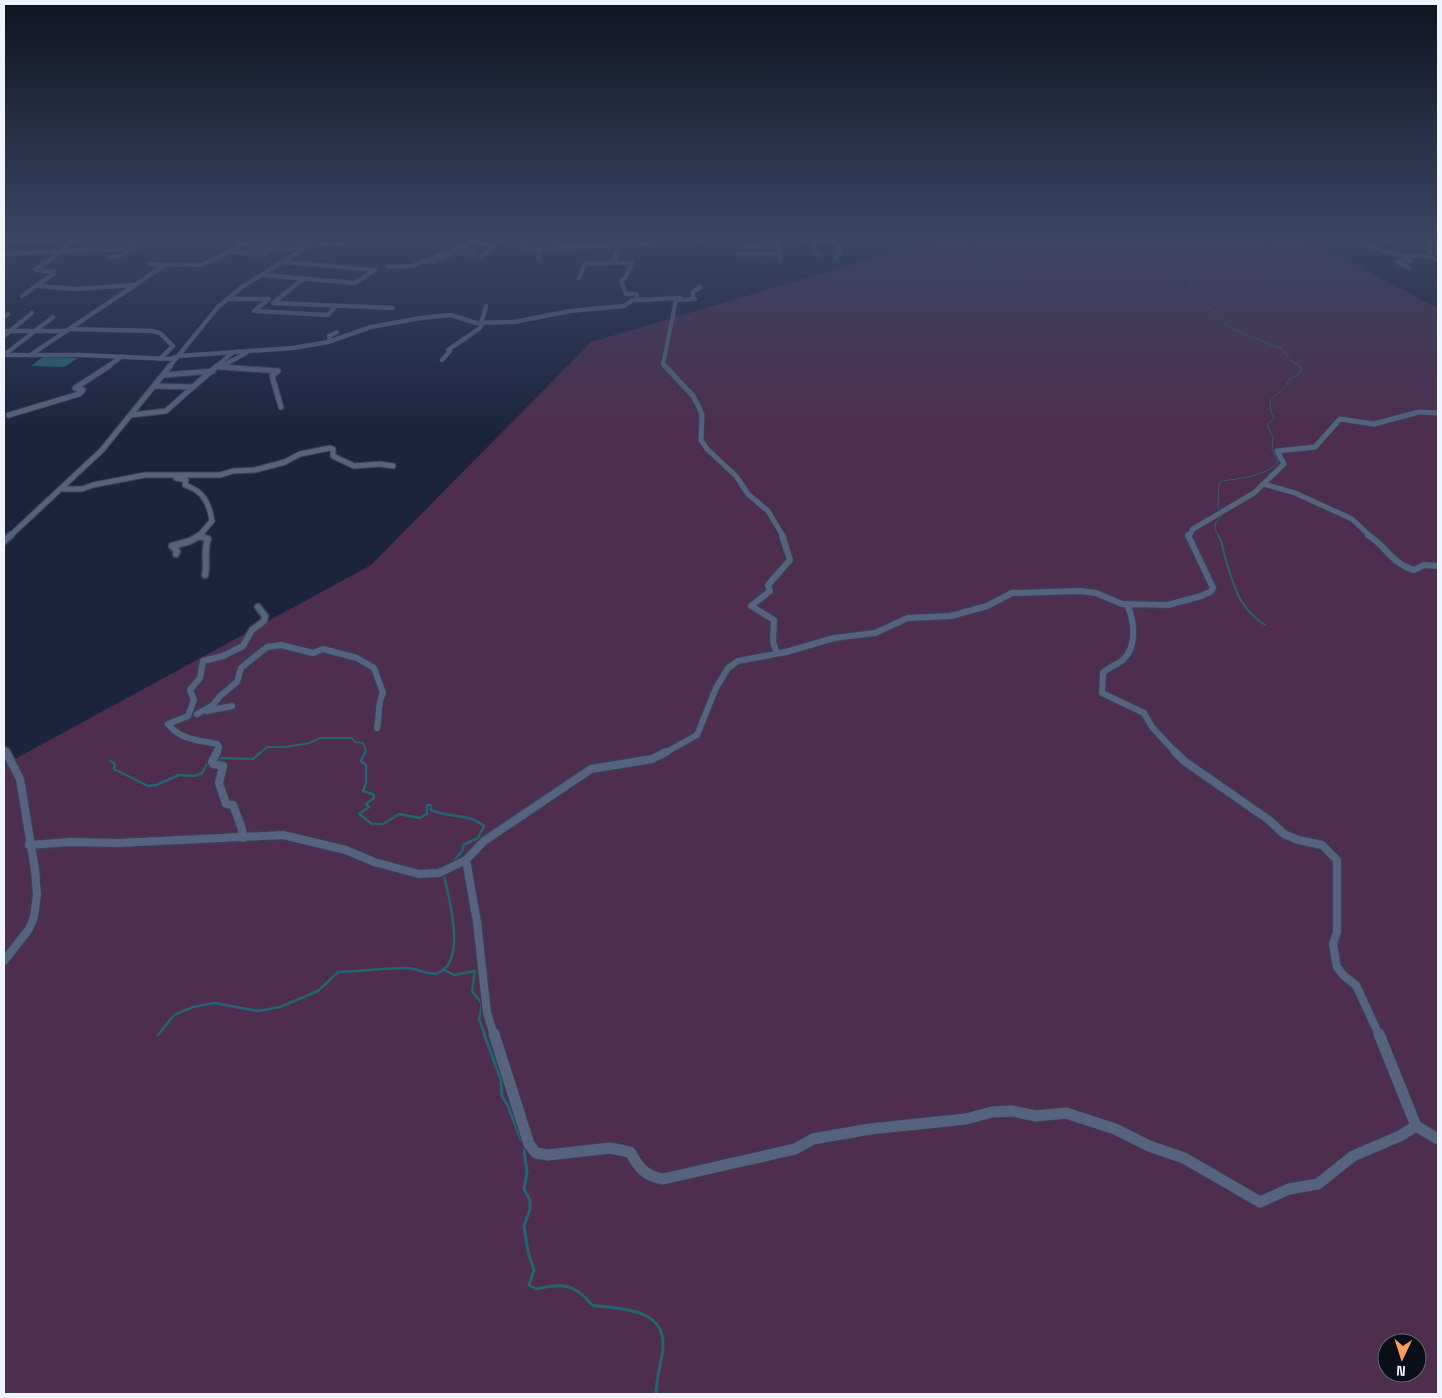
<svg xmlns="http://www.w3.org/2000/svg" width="1442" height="1398" viewBox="0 0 1442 1398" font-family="'Space Grotesk',sans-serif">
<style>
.green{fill:#4e2d4f;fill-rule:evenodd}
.water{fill:#236470}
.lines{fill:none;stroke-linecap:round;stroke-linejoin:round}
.stream-far3{stroke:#236470;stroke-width:1}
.stream-far2{stroke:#236470;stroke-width:2}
.stream-far1{stroke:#236470;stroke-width:2.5}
.stream{stroke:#236470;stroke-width:3}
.minor-far4-casing{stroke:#3a3f53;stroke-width:5}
.minor-far3-casing{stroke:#3a3f53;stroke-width:7}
.minor-far2-casing{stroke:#3a3f53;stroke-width:9}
.minor-far1-casing{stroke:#3a3f53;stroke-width:11}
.minor-casing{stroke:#3a3f53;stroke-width:13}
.minor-far4{stroke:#57627f;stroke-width:4}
.minor-far3{stroke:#57627f;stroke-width:5}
.minor-far2{stroke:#57627f;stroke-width:6}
.minor-far1{stroke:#57627f;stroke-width:8}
.minor{stroke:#57627f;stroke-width:11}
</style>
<rect width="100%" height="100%" fill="#1c243d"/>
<path class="green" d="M 948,236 L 1298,236 L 1438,308 L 1438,1394 L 4,1394 L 4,765 L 371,565 L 591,342 ZM 1387,1343 L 1417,1343 L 1417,1373 L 1387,1373 Z"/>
<g class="water">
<path d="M 465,248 L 480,254 L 473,257 L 450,255 L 453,256 L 433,264 L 423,264 Z"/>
<path d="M 44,356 L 78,358 L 64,367 L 31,366 Z"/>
</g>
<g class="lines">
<g class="stream-far3">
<path d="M 899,236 L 912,241 L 913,249 L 918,251"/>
<path d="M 950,236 L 967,242 L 971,250 L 984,255 L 984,259"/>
<path d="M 1177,236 L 1172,250 L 1176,252 L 1180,266 L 1199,298 L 1232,329 L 1282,349 L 1291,361 L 1300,366 L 1301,370 L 1297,376 L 1290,378 C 1281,400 1262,391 1274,419 L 1267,425 L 1273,437 L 1272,450 L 1278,462 C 1267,476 1238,479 1221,481 L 1219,483 L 1218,507 L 1223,515 L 1216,522 L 1215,530 L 1219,536"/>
<path d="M 842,240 L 858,236"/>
<path d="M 839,245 L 857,237"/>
<path d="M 831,265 L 839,258 L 837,256"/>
</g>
<g class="stream-far2">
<path d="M 1218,535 C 1222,541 1223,549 1225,557 C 1233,584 1239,609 1265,625"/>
<path d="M 259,754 L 267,747 L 286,747 L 309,743 L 320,738 L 352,738 L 355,742 L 363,743 L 366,751 L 365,754"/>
</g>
<g class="stream-far1">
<path d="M 365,752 L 361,761 L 366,765 L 366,783 L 363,791 L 373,794 L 374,798 L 366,804 L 369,807 L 359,814 L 372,824 L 383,824 L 399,814 L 420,818 L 427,814 L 427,805 L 431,805 L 431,810 C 448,818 469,813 484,826 L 478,838 L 463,845 L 463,850 L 454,861"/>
<path d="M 217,758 L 253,759 L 261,752"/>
<path d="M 110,761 L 115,764 L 114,769 L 148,786 L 156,785 L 179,775 L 195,776 L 202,773 L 210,759"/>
<path d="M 443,969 L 454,975 L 475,971 L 472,991 L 482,1004 L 479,1019 L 485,1035"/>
<path d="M 158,1035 L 174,1015 L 193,1007 L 214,1003 L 258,1011 L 280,1007 L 318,991 L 338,972 C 361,971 384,968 408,968 C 417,968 428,976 438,973 C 467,962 449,898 444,876 L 446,873"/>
</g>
<g class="stream">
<path d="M 484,1034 L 501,1080 L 502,1096 L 508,1106 L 521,1140"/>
<path d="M 524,1150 L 527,1172 L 524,1189 L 530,1200 L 530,1209 L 524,1226 L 528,1252 L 534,1270 L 529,1285 L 536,1289 C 562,1283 574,1283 592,1305 C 621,1310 665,1307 663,1347 C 662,1363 656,1378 656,1394"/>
</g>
<defs>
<g id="minor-far4">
<path d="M 614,236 L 621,245"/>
<path d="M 721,236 L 759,238"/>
<path d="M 761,236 L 760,239 L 780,246 L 780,261"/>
<path d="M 801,236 L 801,241 L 825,242 L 850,236"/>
<path d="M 1371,236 L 1384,241"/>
<path d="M 1422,236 L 1429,243 L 1431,257 L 1438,260"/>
<path d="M 556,238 L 586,236"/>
<path d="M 701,240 L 708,236"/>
<path d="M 1427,240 L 1438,241"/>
<path d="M 4,241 L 109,236"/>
<path d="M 815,241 L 813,252 L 820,255"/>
<path d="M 473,242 L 495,246"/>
<path d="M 829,242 L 838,245 L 839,248 L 837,250 L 840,253 L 835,257"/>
<path d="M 241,244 L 277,243 L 293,237 L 268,236"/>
<path d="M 312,244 L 346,243"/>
<path d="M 644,244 L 652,244 L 654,242"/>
<path d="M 1360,244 L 1405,257 L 1418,255 L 1431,257"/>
<path d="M 620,246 L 644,244 L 644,236"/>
<path d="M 743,247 L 778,247"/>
<path d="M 538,248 L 539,259"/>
<path d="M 250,249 L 285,250 L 308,244"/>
<path d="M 231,252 L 266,255"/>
<path d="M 4,254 L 139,248"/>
<path d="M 737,254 L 780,254"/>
<path d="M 482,256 L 507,236"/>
<path d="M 1405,257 L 1410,261 L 1397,262 L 1409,268"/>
<path d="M 109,258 L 126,254 L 133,240 L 141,236"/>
<path d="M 150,264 L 201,265 L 238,248 L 244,236"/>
<path d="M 388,267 L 412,266 L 459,248 L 483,236"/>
<path d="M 262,275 L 355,283 L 375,270 L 284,262"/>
<path d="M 579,278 L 585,264 L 613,263"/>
<path d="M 303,279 L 273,303 L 393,308"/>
<path d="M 38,286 L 75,289 L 134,285"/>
<path d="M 22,296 L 53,274 L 54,272 L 35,270 L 62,251 L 76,236"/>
<path d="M 693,297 L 693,292 L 700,287"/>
<path d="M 228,299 L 269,299 L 254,311 L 328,315 L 336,306"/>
<path d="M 638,300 L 681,298"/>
<path d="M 4,317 L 8,314"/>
<path d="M 70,329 L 152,331 L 160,333 L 173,346 L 160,359"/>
<path d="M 4,331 L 66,331"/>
<path d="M 4,336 L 32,313"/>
<path d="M 330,341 L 329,336 L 337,332"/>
<path d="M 32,354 L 165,265"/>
<path d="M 4,355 L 82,355 L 170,359 L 179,356 L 293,348 L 328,342 L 371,327 L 421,318 L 451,315 L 476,323 L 514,322 L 570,311 L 624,306 L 633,300 L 638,300 L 636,294 L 626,294 L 621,281 L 626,277 L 632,263 L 613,263 L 620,246 L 522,249 L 525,241 L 537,236"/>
<path d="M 4,355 L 53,317"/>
<path d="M 442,360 L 450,351 L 448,350 L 480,328 L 486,306"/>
<path d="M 222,366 L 246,353"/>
<path d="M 107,367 L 121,357"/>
<path d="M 169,367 L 218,307 L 242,287 L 324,236"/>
<path d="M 216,367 L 232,353"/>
<path d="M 220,367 L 224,367"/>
<path d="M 666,367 L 663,364 L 676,300 L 695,299"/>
</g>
<g id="minor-far3">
<path d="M 665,366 L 693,396 L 699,407 L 702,415 L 701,440 L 707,449 L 736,476 L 748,494 L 768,511 L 783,536"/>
<path d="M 220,367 L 278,371 L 272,376 L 281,407"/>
<path d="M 164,375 L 213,371"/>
<path d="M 193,387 L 217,366"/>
<path d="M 9,415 L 79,394 L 83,390 L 75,388 L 109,366"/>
<path d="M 131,415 L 166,411 L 193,387 L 155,386"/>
<path d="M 176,478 L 186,480 L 185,485 C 203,491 209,502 212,521 L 199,536"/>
<path d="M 1264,484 L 1295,493 L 1352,519 L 1370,536"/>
<path d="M 63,489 L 82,489 L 93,485 L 145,475 L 220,475 L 233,471 L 255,470 L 285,462 L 300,454 L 330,448 L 333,449 L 333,456 L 354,466 L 380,464 L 393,466"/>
<path d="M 10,536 L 102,450 L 170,366"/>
<path d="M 1189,536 L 1193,529 L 1254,493 L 1284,464 L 1277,451 L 1315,447 L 1340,419 L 1374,424 L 1419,412 L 1438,413"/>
</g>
<g id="minor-far2">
<path d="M 1368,535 C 1385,545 1393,565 1414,570 L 1424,565 L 1438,566"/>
<path d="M 199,536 L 208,539 C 203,552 208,562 205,575"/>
<path d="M 4,541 L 11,535"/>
<path d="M 176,554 L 177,551 L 172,546 L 190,541 L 201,535"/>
<path d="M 1127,604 C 1134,620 1138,646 1123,660 C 1117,665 1108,667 1103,673 L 1102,693 L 1144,713 L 1152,727 L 1177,754"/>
<path d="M 777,653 L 773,642 L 774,620 L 751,606 L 770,591 L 768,585 L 790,560 L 782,535"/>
<path d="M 207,711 L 232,706"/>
<path d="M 197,714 L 213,705 L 220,696 L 237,682 L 241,668 L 267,647 L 281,645 L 313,653 L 323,649 L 357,658 L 374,668 L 383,693 C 377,704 380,715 377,728"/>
<path d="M 4,750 L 6,754"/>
<path d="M 216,754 L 219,747 L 217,744 C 199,740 180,740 168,724 L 188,716 L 194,700 L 190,690 L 200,678 L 203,661 L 223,656 L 243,646 L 252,630 L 264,621 L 265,616 L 258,607"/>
<path d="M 663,754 L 697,735 L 716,688 L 728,668 L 738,661 L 786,652 L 834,638 L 875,633 L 908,618 L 951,616 L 987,606 L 1012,593 L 1080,591 L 1096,593 L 1122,604 L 1168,605 L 1201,596 L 1210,592 L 1213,588 L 1188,535"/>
</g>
<g id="minor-far1">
<path d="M 217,752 L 212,762 L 213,764 L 223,766 L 219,783 L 226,804 L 233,805 L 242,829 L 243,838"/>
<path d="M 1175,752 L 1184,761 L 1269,820 L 1284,834 L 1298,840 L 1322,845 L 1337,860 L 1337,932 L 1333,944 L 1337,967 L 1344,976 L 1356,985 L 1379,1035"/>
<path d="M 29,845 L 70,842 L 119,843 L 283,835 L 346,850 L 374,862 L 419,874 L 439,873 L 466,860 L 484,841 L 591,769 L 652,759 L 666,752"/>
<path d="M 466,860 L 477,922 L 487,1013 L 494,1035"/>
<path d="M 4,961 L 29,929 L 34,917 L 37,895 L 35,870 L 20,779 L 6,752"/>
</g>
<g id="minor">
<path d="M 494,1034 L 529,1144 L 536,1153 L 548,1155 L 610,1148 L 630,1152 C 639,1168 645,1176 663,1179 L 795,1149 L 813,1139 L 870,1129 L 966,1119 L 992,1112 L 1012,1111 L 1036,1116 L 1066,1113 L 1115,1129 L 1149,1146 L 1184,1158 L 1260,1202 L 1289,1189 L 1318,1184 L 1353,1156 L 1400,1136 L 1416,1126 L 1438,1139"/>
<path d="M 1379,1034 L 1416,1126"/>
</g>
</defs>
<use href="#minor-far4" class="minor-far4-casing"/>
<use href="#minor-far3" class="minor-far3-casing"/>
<use href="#minor-far2" class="minor-far2-casing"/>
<use href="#minor-far1" class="minor-far1-casing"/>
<use href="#minor" class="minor-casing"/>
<use href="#minor-far4" class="minor-far4"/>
<use href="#minor-far3" class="minor-far3"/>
<use href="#minor-far2" class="minor-far2"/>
<use href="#minor-far1" class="minor-far1"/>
<use href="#minor" class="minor"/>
</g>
<linearGradient id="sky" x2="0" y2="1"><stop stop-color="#0f1422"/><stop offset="0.55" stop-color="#3a4562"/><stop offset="1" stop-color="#3a4562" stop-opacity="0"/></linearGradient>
<rect width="1442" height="432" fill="url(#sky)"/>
<rect width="1442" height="1398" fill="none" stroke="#f0f4fe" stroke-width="10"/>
<g transform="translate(1402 1358) rotate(184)"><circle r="24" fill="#0a0e19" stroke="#666a75"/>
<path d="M0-4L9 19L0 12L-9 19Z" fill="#ff9b5b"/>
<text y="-8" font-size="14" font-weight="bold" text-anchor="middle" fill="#f0f4fe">N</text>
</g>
</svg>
